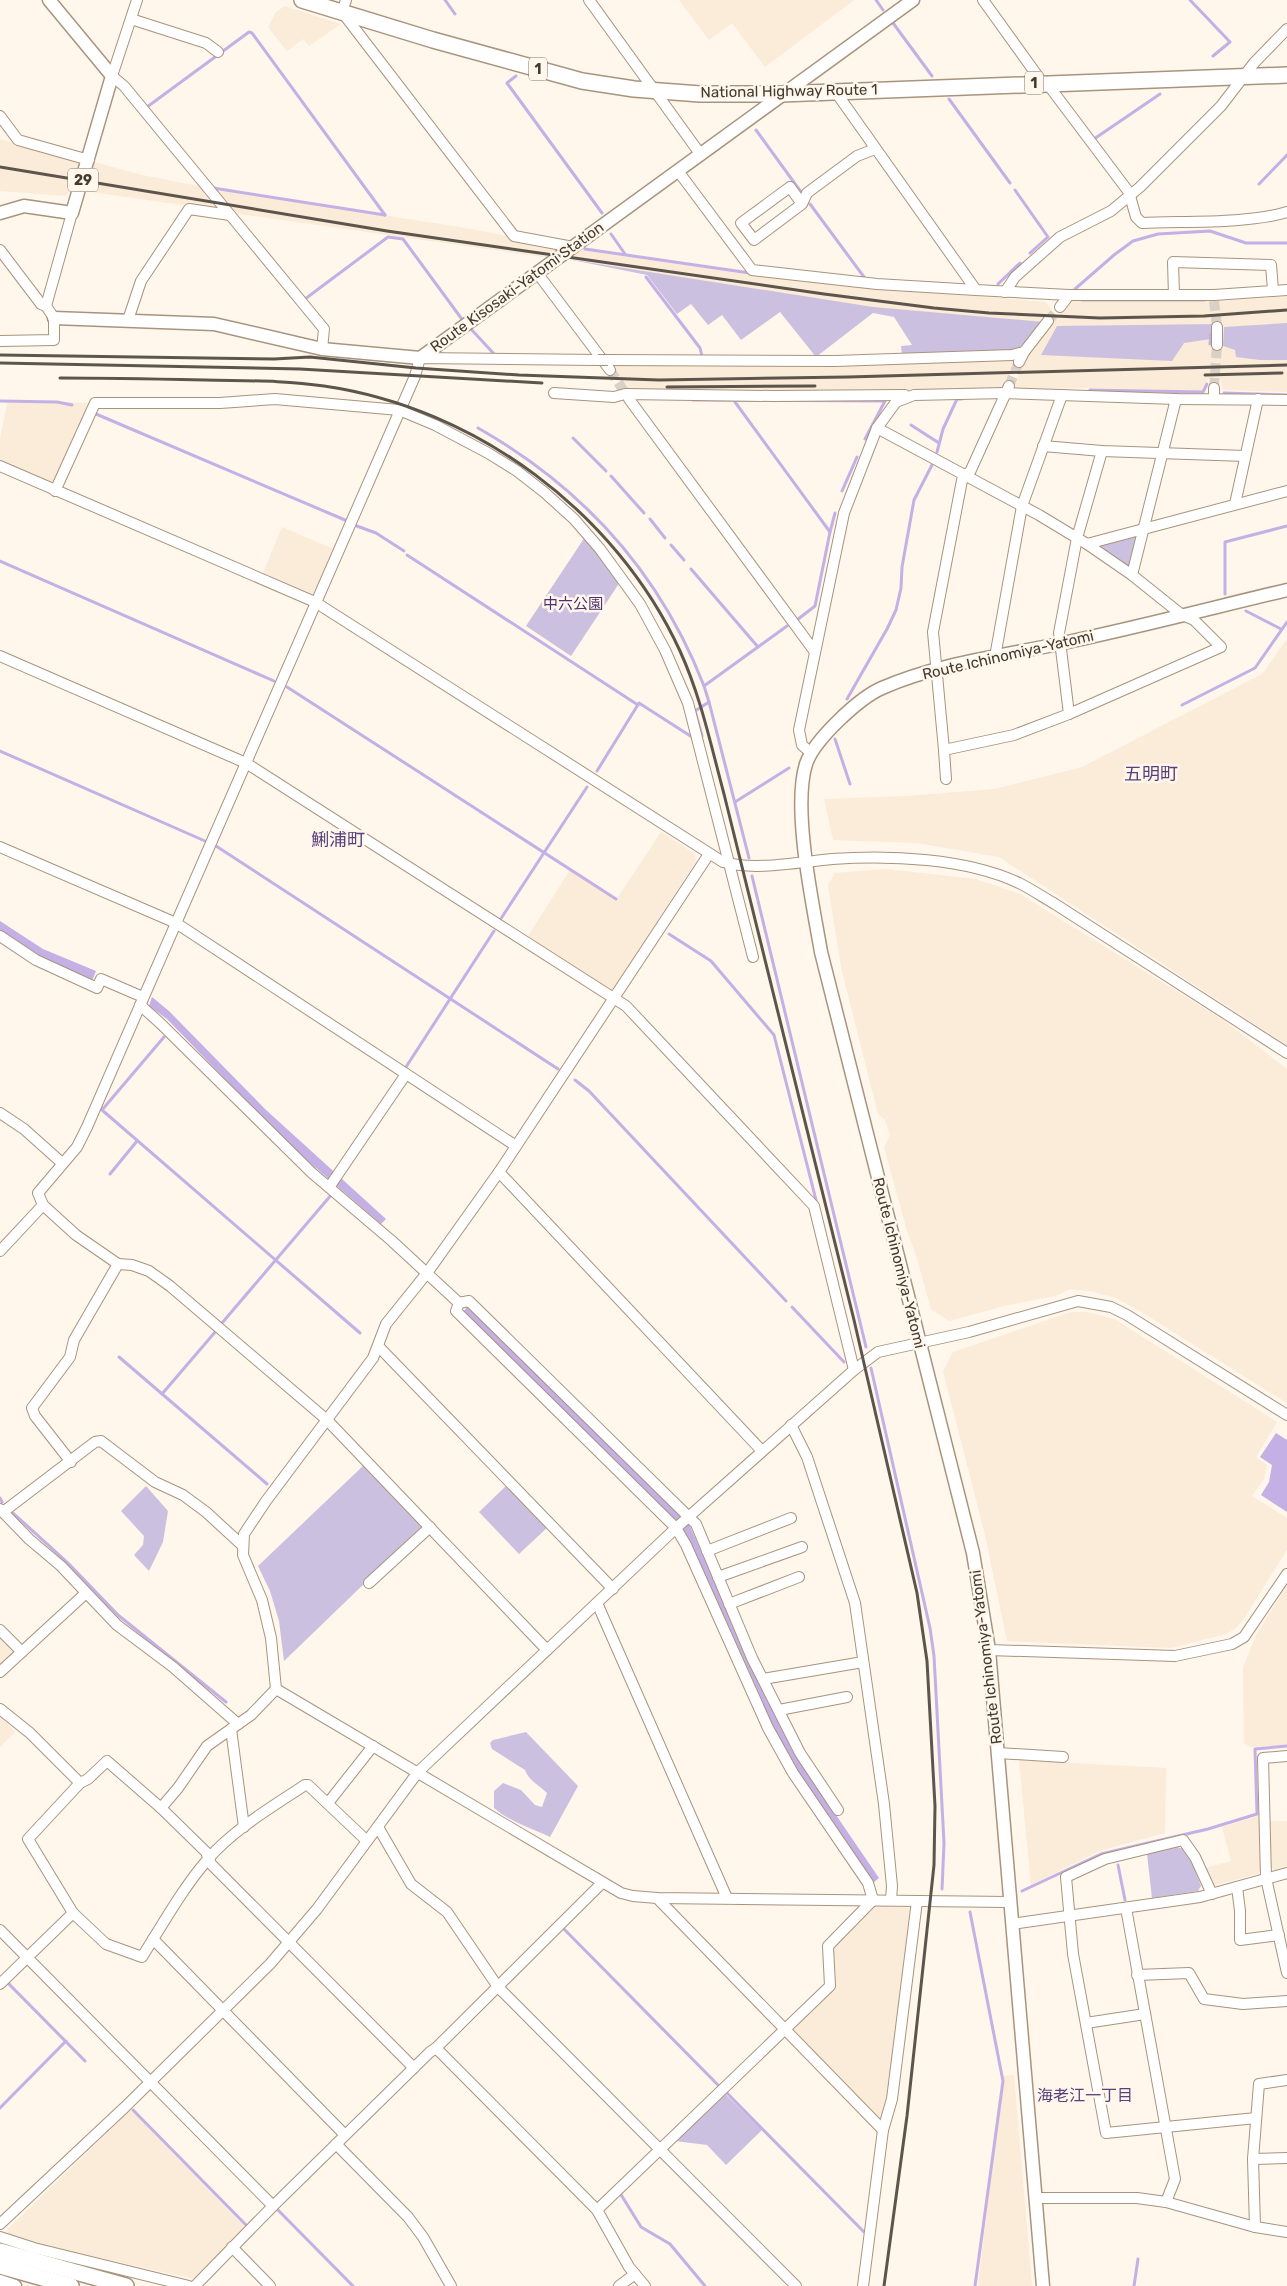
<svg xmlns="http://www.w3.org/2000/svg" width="1287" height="2286" viewBox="0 0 1287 2286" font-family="Rubik,'Noto Sans JP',sans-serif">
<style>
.built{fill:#fbebd9}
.green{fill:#ccc0e1}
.water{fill:#c4b0e5}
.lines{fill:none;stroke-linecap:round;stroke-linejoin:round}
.stream{stroke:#c4b0e5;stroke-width:3}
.minor-tunnel{stroke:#d9d1c7;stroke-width:10;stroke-dasharray:10 5;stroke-linecap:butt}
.minor-casing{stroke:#a8947d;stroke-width:12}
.major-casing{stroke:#a8947d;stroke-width:15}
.highway-casing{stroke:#a8947d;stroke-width:18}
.minor{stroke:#fff;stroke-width:10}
.major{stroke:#fff;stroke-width:12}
.highway{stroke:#fff;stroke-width:15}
.rail{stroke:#5d554b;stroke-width:3}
.minor-bridge-casing{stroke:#a8947d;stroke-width:12;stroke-linecap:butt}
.minor-bridge{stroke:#fff;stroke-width:10}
.labels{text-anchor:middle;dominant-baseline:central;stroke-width:5;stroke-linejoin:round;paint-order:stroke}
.shield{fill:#fff6ec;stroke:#7b7369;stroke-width:1}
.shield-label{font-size:14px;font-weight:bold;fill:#433b31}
.street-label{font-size:15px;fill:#433b31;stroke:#fff6ec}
.park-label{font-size:15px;fill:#4e3171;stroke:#fff6ec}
.neighbourhood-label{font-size:16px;fill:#593f7c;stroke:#fff6ec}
.quarter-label{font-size:18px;fill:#593f7c;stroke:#fff6ec}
</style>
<rect width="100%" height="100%" fill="#fff6ec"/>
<g class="built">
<path d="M 679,0 L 854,0 L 765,67 L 732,23 L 709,40 Z"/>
<path d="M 285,6 L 340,24 L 341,24 L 309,46 L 303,39 L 287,51 L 268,27 L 276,12 Z"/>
<path d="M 0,139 L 83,162 L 74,191 L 70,191 L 65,196 L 0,191 Z"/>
<path d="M 94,162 L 142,175 L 204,187 L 223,211 L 85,191 Z"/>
<path d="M 212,189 L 460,227 L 565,247 L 550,258 L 232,213 Z"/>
<path d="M 581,249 L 818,282 L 1046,302 L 1053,312 L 1030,339 L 567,259 Z"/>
<path d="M 1287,296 L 1287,392 L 1223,390 L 1220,378 L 1208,379 L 1203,391 L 1092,388 L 1014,389 L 1023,362 L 1072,298 L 1208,298 L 1209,302 Z"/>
<path d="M 1011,358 L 1014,363 L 1005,386 L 1002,390 L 770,393 L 628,391 L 609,362 Z"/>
<path d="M 8,400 L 91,403 L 55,485 L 0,460 L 0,439 Z"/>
<path d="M 282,527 L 334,549 L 316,591 L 312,594 L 263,573 Z"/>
<path d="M 1287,639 L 1287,1045 L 999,857 L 917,843 L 833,840 L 824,799 L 908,796 L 994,789 L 1082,767 L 1262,674 Z"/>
<path d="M 661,832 L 695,854 L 696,861 L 612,991 L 606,992 L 526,939 L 570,870 L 616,900 Z"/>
<path d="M 886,869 L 976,879 L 1020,894 L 1223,1020 L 1287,1069 L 1287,1403 L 1143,1313 L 1116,1298 L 1090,1291 L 1070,1289 L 1056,1296 L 1008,1305 L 949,1321 L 931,1309 L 916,1255 L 907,1231 L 884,1147 L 890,1135 L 885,1120 L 878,1114 L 841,967 L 828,885 L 835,873 Z"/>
<path d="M 1071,1312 L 1088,1312 L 1116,1320 L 1277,1422 L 1256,1457 L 1267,1465 L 1264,1479 L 1252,1496 L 1287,1518 L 1287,1550 L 1243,1620 L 1235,1629 L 1226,1634 L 1171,1648 L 1007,1641 L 985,1535 L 943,1371 L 953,1352 Z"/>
<path d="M 1287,1586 L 1287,1745 L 1251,1747 L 1244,1743 L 1243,1667 L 1256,1635 Z"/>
<path d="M 0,1636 L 13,1649 L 13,1653 L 0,1665 Z"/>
<path d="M 0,1716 L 15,1732 L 0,1747 Z"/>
<path d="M 1019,1760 L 1166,1768 L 1165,1833 L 1099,1851 L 1031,1885 Z"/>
<path d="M 1259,1816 L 1261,1870 L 1258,1874 L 1215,1885 L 1211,1883 L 1205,1868 L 1231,1861 L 1222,1827 Z"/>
<path d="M 1270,1821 L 1287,1821 L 1287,1866 L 1274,1870 L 1271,1867 Z"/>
<path d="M 873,1905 L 909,1908 L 912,1911 L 889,2089 L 880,2117 L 876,2116 L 793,2032 L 794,2026 L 834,1986 L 831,1948 Z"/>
<path d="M 1014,2075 L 1032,2286 L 978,2286 L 1003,2076 Z"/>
<path d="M 131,2110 L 247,2229 L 195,2279 L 36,2244 L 9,2235 L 7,2230 Z"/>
</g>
<g class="green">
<path d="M 567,259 L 873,307 L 1044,322 L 1019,348 L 1007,353 L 902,355 L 901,346 L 912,345 L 894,317 L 873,313 L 816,357 L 780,312 L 741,340 L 722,315 L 708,325 L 691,304 L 677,314 L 647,275 Z"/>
<path d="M 1287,323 L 1287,360 L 1260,360 L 1236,357 L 1235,350 L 1223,346 L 1224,327 Z"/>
<path d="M 1215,324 L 1211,339 L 1184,343 L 1172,361 L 1041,355 L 1057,326 Z"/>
<path d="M 1133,534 L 1138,536 L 1131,564 L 1127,566 L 1098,544 Z"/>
<path d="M 585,537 L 620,582 L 571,656 L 526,626 Z"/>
<path d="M 364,1465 L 423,1527 L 284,1661 L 279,1621 L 270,1591 L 258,1566 Z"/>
<path d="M 508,1484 L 549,1526 L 519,1554 L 479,1512 Z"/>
<path d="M 146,1486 L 168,1511 L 163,1542 L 149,1571 L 134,1555 L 143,1545 L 144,1536 L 121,1511 Z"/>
<path d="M 526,1732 L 578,1786 L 550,1837 C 531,1828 510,1822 494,1808 L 494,1791 L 503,1783 L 521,1790 L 535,1805 L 542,1807 L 547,1793 C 539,1785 529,1781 525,1770 L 492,1749 L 490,1743 L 493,1740 Z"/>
<path d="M 1177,1847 L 1184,1849 L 1194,1868 L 1201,1886 L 1198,1891 L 1152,1898 L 1147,1854 Z"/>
<path d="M 723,2092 L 762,2130 L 726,2165 L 707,2145 L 675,2141 Z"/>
</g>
<g class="water">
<path d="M 0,921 L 43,949 L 96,971 L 92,981 L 37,956 L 0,932 Z"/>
<path d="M 152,997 L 169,1011 L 265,1109 L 386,1219 L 381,1224 L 287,1143 L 167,1019 L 149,1006 Z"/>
<path d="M 468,1306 L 690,1526 L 749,1661 L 793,1752 L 879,1878 L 873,1883 L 790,1762 L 741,1662 L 684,1531 L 463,1312 Z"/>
<path d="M 1276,1433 L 1287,1440 L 1287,1512 L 1261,1495 L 1269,1482 L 1272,1465 L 1260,1457 Z"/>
</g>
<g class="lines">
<g class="stream">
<path d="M 445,0 L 455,14"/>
<path d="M 876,0 L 883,10"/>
<path d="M 1190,0 L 1230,42 L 1213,56"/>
<path d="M 893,23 L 932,76"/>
<path d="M 516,76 L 507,83 L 602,213"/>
<path d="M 949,99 L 1010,183"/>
<path d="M 147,107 L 249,32 L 252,33 L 385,215"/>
<path d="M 756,130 L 801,192"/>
<path d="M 1094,139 L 1160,94"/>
<path d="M 1259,184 L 1287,155"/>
<path d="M 213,188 L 385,215"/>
<path d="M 1015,190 L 1048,237 L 1030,253"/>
<path d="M 810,204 L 864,277"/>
<path d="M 611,234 L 625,254"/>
<path d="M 585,249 L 750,273"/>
<path d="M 646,277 L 700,348 L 702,356"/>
<path d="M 998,284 L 1020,263"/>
<path d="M 1075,289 L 1114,255 L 1133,241 L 1158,234 L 1210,231 L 1246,243 L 1287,243"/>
<path d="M 305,299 L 388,237 L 403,239 L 464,322"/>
<path d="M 1082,300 L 1204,300"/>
<path d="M 470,328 L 496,356"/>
<path d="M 1210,344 L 1211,334"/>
<path d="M 1090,390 L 1203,392 L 1207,384"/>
<path d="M 1224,393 L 1287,395"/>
<path d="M 693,400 L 885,401 L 865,439"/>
<path d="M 0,401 L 57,402 L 72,405"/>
<path d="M 735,402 L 830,532"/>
<path d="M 96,414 L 345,520"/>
<path d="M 911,425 L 939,443"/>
<path d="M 478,428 C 582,487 660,573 704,686"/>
<path d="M 573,438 L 606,471"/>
<path d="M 937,452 L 943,429 L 957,399 L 962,399"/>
<path d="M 611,476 L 644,513"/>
<path d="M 842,491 L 857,457"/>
<path d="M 650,519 L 665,538"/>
<path d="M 354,525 L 376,533 L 404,551"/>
<path d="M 671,545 L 684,560"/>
<path d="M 407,555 L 638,705"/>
<path d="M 0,561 L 274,681"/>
<path d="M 691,569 L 758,647"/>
<path d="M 1225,594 L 1225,542 L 1287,526"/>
<path d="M 1246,611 L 1281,629"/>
<path d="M 797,620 L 815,606 L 830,532 L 835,513"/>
<path d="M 287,687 L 616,899"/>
<path d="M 847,699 L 887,629 L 896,610 L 901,588 L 902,567 L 914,500 L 932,465"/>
<path d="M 709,702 L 749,858"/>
<path d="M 1182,705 L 1255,668 L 1287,622"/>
<path d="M 702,736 L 695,711 L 709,702 L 704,686 L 787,626"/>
<path d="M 835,739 L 850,784"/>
<path d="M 0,751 L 205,841"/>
<path d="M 597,771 L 639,703 L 692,737"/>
<path d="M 735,802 L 789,768"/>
<path d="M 216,846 L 558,1069"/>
<path d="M 752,876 L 866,1347"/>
<path d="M 500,920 L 587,787"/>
<path d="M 669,934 L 711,961 L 774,1035 L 816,1200"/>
<path d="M 164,1037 L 102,1110 L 360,1333"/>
<path d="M 406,1067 L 494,931"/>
<path d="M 575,1080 L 589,1091 L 786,1301"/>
<path d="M 110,1174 L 137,1141"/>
<path d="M 792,1307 L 844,1362"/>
<path d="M 222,1323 L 332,1194"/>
<path d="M 119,1357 L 267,1484"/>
<path d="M 871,1368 L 930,1628 L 934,1656 L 944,1843 L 942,1889"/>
<path d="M 162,1394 L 216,1331"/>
<path d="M 0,1498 L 2,1502"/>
<path d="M 13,1513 L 68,1563 L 118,1615 L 226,1702"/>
<path d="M 1118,1865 L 1125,1900"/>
<path d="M 1022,1891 L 1101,1854 L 1208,1829 L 1257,1814 L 1255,1749 L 1287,1746"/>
<path d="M 970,1912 L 1003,2081 L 975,2286"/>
<path d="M 563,1928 L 719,2086"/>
<path d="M 7,1982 L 85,2061"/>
<path d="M 726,2092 L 864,2232"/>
<path d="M 0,2108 L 66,2041"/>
<path d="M 133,2110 L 247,2226"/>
<path d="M 620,2193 L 641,2227 L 670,2244 L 705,2286"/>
<path d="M 277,2209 L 353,2286"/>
<path d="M 1134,2286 L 1138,2259"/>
</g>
<g class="minor-tunnel">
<path d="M 1214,301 L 1217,327"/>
<path d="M 1048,321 L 1060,307"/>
<path d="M 610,370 L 629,399"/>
<path d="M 1009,386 L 1019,362"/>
<path d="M 1214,388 L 1217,345"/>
</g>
<defs>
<g id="minor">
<path d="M 137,0 L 112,76 L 124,86 L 324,329 L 322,349"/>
<path d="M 346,0 L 342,12 L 514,236 L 573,247"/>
<path d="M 589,0 L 701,155"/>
<path d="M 983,0 L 1042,82"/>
<path d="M 131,19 L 206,43 L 218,52"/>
<path d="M 1046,82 L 1131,195"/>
<path d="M 835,91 L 976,290 L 1069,295 L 1060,307"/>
<path d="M 0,116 L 18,140 L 89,160"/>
<path d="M 678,171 L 752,270 L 877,284 L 976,290"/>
<path d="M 1130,196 L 1136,217 L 1142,223 C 1184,221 1248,224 1287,212"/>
<path d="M 802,204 L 790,187 L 741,223 L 754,240 L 802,204 L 807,193 L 857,156 L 875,149"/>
<path d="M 0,250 L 41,304 L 46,306"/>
<path d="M 538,274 L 610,370"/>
<path d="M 1005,292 L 1015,277 L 1060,237 L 1111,211 L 1140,187 L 1221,106 L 1254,63 L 1287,29"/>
<path d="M 1069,295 L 1214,295 L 1287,290"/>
<path d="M 1174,295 L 1173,262 L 1271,265 L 1273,290"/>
<path d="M 128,320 L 141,281 L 189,209 L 230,215"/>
<path d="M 0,341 L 54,340 L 54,318 L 46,306 L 72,213"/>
<path d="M 1217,345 L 1217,327"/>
<path d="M 608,360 L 835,361 L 1012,355 L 1024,352"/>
<path d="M 1019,362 L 1024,352 L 1048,321"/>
<path d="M 554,393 L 614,397 L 625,394 L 773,396 L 905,395"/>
<path d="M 1214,398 L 1214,388"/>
<path d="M 629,399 L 815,652"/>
<path d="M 877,428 L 1039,515 L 1087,544 L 1132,575 L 1182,615 L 1194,620 L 1221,647 L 1069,714 L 1014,735 L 944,750 L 933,632 L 963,475"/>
<path d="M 1043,446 L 1102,451 L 1245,456"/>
<path d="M 0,466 L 315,602 L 723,862 C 755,871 799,862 832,859 C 890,855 966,858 1019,883 C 1031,889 1043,897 1055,904 L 1287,1053"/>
<path d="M 963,475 L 970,472 L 1009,386"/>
<path d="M 55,491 L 95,403 L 220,403 L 275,399 L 399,410 L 435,425 L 488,453 L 517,471 L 544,492 L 574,519 L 600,549 L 640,604 L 665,650 L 688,703 L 753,957"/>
<path d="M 1235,504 L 1258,399"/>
<path d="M 1087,544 L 1287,491"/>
<path d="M 1132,575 L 1176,399"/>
<path d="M 0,656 L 246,763 L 626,1006 L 814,1206 L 854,1370"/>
<path d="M 995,657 L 1022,506 L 1062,395"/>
<path d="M 1069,714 L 1059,633 L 1077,538 L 1102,451"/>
<path d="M 944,750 L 946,779"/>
<path d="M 811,753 L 802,745 L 799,730 L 844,513 L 877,428 L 896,402 L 914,395 L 1005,393 L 1176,399 L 1287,400"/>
<path d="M 0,847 L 176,923 L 516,1146"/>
<path d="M 0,936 L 36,960 L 97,988 L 101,979 L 143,997"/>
<path d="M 140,1005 L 160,1023 L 312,1173 L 392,1241 L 459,1303 L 456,1311 L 676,1528 L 686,1545 L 768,1728 L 793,1773 L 868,1883 L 873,1900"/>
<path d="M 0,1113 L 24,1129 L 62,1163"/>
<path d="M 499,1172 L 762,1451"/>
<path d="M 330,1186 L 406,1074"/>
<path d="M 0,1251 L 43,1205"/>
<path d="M 459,1303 L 469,1301 L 696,1524 L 752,1658 L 800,1753 L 838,1810"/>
<path d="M 379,1347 L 613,1589"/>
<path d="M 791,1425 L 807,1457 L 855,1603 L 884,1804 L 892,1886 L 891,1900"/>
<path d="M 71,1462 L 35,1416 L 32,1408 L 70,1357 L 74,1340 L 118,1264"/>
<path d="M 0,1509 L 29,1539 L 61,1566 L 117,1625 L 173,1667 L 238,1724"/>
<path d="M 3,1512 L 95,1442 L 101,1441 L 155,1482 L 183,1495 L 206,1512 L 242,1545"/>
<path d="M 707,1551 L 791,1518"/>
<path d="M 718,1577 L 802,1547"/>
<path d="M 369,1583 L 430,1527"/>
<path d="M 597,1603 L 727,1898"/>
<path d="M 729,1604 L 799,1577"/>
<path d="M 0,1630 L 22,1652"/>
<path d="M 547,1650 L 327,1420 L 170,1286 L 149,1271 L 132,1265 L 118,1264 L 76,1235 L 43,1205 L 38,1193 L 77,1147 L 87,1127 L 415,376 L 420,358 L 598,360"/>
<path d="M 989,1650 L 1175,1656 L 1232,1644 L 1244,1637 L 1287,1574"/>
<path d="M 0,1672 L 86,1593"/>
<path d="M 763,1679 L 863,1662"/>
<path d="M 276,1689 L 621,1893 L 633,1896 L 657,1898 L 1009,1902"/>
<path d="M 0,1709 L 30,1733 L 80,1783"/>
<path d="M 779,1710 L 847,1697"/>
<path d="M 231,1729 L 244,1827"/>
<path d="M 998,1753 L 1063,1757"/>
<path d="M 1287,1756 L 1263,1758 L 1266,1878 L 1287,1973"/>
<path d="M 328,1803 L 373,1746"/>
<path d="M 161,1808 L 206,1852 L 211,1864 L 414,2068"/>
<path d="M 378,1827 L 411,1884 L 447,1912 L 498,1987 L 796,2286"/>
<path d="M 1237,1887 L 1240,1911 L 1240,1940 L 1279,1935"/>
<path d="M 1212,1894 L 1195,1857 L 1183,1840 L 1105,1859 L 1066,1877 L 1073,1954 L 1106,2133 L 1256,2118"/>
<path d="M 657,1898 L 883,2130"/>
<path d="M 1126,1908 L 1175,2179 L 1166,2202"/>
<path d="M 73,1913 L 106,1944 L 142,1957 C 163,1924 182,1889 208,1859 C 234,1829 272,1807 305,1785 L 308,1785 L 367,1841"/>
<path d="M 1012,1924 L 1200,1897 L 1287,1873"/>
<path d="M 0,1930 L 273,2206 L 430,2052 L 436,2048 L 602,1883"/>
<path d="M 153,1939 L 345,2135"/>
<path d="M 1137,1975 L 1189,1973 L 1204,1999 L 1243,2004 L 1287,2001"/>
<path d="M 0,1984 L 73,1913 L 28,1839 L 80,1783 L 88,1779 L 107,1761 L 161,1808 L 178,1788 L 207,1746 L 251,1715 L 276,1689 L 271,1638 L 262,1600 L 243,1555 L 244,1534 L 266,1501 L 373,1358 L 386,1324 L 427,1273 L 499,1172 L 709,854"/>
<path d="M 1086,2023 L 1145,2014"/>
<path d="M 436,2048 L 597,2210"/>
<path d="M 336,2144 L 408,2217 L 423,2237 L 451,2286"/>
<path d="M 1253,2159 L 1287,2158"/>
<path d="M 1036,2198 L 1137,2198 L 1166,2202 L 1255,2227 L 1287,2232"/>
<path d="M 0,2224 L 124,2108 L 270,1964 L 317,1909 L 418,1772 L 676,1528 L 854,1370 L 878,1352 L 969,1332 L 1078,1301 L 1111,1307 L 1127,1315 L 1287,1415"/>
<path d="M 1255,2227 L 1253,2159 L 1259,2084 L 1287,2080"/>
<path d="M 0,2237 L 34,2248 L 189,2286"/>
<path d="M 232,2247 L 270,2286"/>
<path d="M 195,2286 L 273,2206"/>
<path d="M 619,2286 L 635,2274"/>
<path d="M 645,2286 L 629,2267 L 597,2210 L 830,1986 L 828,1946 L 873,1900"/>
<path d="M 863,2286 L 883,2130 L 892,2099 L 917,1901"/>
</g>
<g id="major">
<path d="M 0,213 L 24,206 L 72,213 L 112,76 L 49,0"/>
<path d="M 54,318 L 214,324 L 322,349 L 420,358 L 913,0"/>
<path d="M 0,2281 L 15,2286"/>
<path d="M 1043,2286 L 989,1650 L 973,1553 L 821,952 C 813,905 792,809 806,764 C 814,740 859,698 882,688 C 937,664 1000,656 1058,644 C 1135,628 1211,608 1287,590"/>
</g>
<g id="highway">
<path d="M 302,0 L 433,40 L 582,81 L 634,89 L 700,94 L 781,94 L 1287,75"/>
<path d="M 0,2251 L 126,2286"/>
<path d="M 0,2266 L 71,2286"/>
</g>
</defs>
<use href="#minor" class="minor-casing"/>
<use href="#major" class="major-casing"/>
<use href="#highway" class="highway-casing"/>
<use href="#minor" class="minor"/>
<use href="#major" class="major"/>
<use href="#highway" class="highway"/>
<g class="rail">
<path d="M 0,167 L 387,231 L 824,294 L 934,308 L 989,313 L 1100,318 L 1204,316 L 1287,310"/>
<path d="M 0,355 L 274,359 L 310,357 L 416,368 L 519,375 L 659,380 L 848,377 L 1287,365"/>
<path d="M 0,363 L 300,369 L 542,383"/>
<path d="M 1205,375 L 1282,373"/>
<path d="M 60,378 C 108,378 157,379 205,380 C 245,381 284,380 324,386 C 476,408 616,512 680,651 C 701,697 711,746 724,794 L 854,1320 L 917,1593 L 927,1661 L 935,1806 L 934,1865 L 907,2116 L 884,2286"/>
<path d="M 667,387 L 815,386"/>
</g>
<defs>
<path id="minor-bridge" d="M 598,360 L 608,360"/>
</defs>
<use href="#minor-bridge" class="minor-bridge-casing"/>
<use href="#minor-bridge" class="minor-bridge"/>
</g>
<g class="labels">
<g class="shield">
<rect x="529" y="57.5" width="18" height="23" rx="4"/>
<rect x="1025" y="71.5" width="18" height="23" rx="4"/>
<rect x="68" y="168.5" width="30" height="23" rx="4"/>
</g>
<g class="shield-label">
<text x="538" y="69">1</text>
<text x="1034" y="83">1</text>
<text x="83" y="180">29</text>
</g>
<g class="street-label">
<text transform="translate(789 91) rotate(-1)">National Highway Route 1</text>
<text transform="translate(517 287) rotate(-36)">Route Kisosaki-Yatomi Station</text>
<text transform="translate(1008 655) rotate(-13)">Route Ichinomiya-Yatomi</text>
<text transform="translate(899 1263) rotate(76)">Route Ichinomiya-Yatomi</text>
<text transform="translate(986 1657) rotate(-97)">Route Ichinomiya-Yatomi</text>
</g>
<g class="park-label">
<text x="573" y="604">中六公園</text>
</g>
<g class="neighbourhood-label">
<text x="1085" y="2095">海老江一丁目</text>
</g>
<g class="quarter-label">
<text x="1151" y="774">五明町</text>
<text x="338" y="840">鯏浦町</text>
</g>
</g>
</svg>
